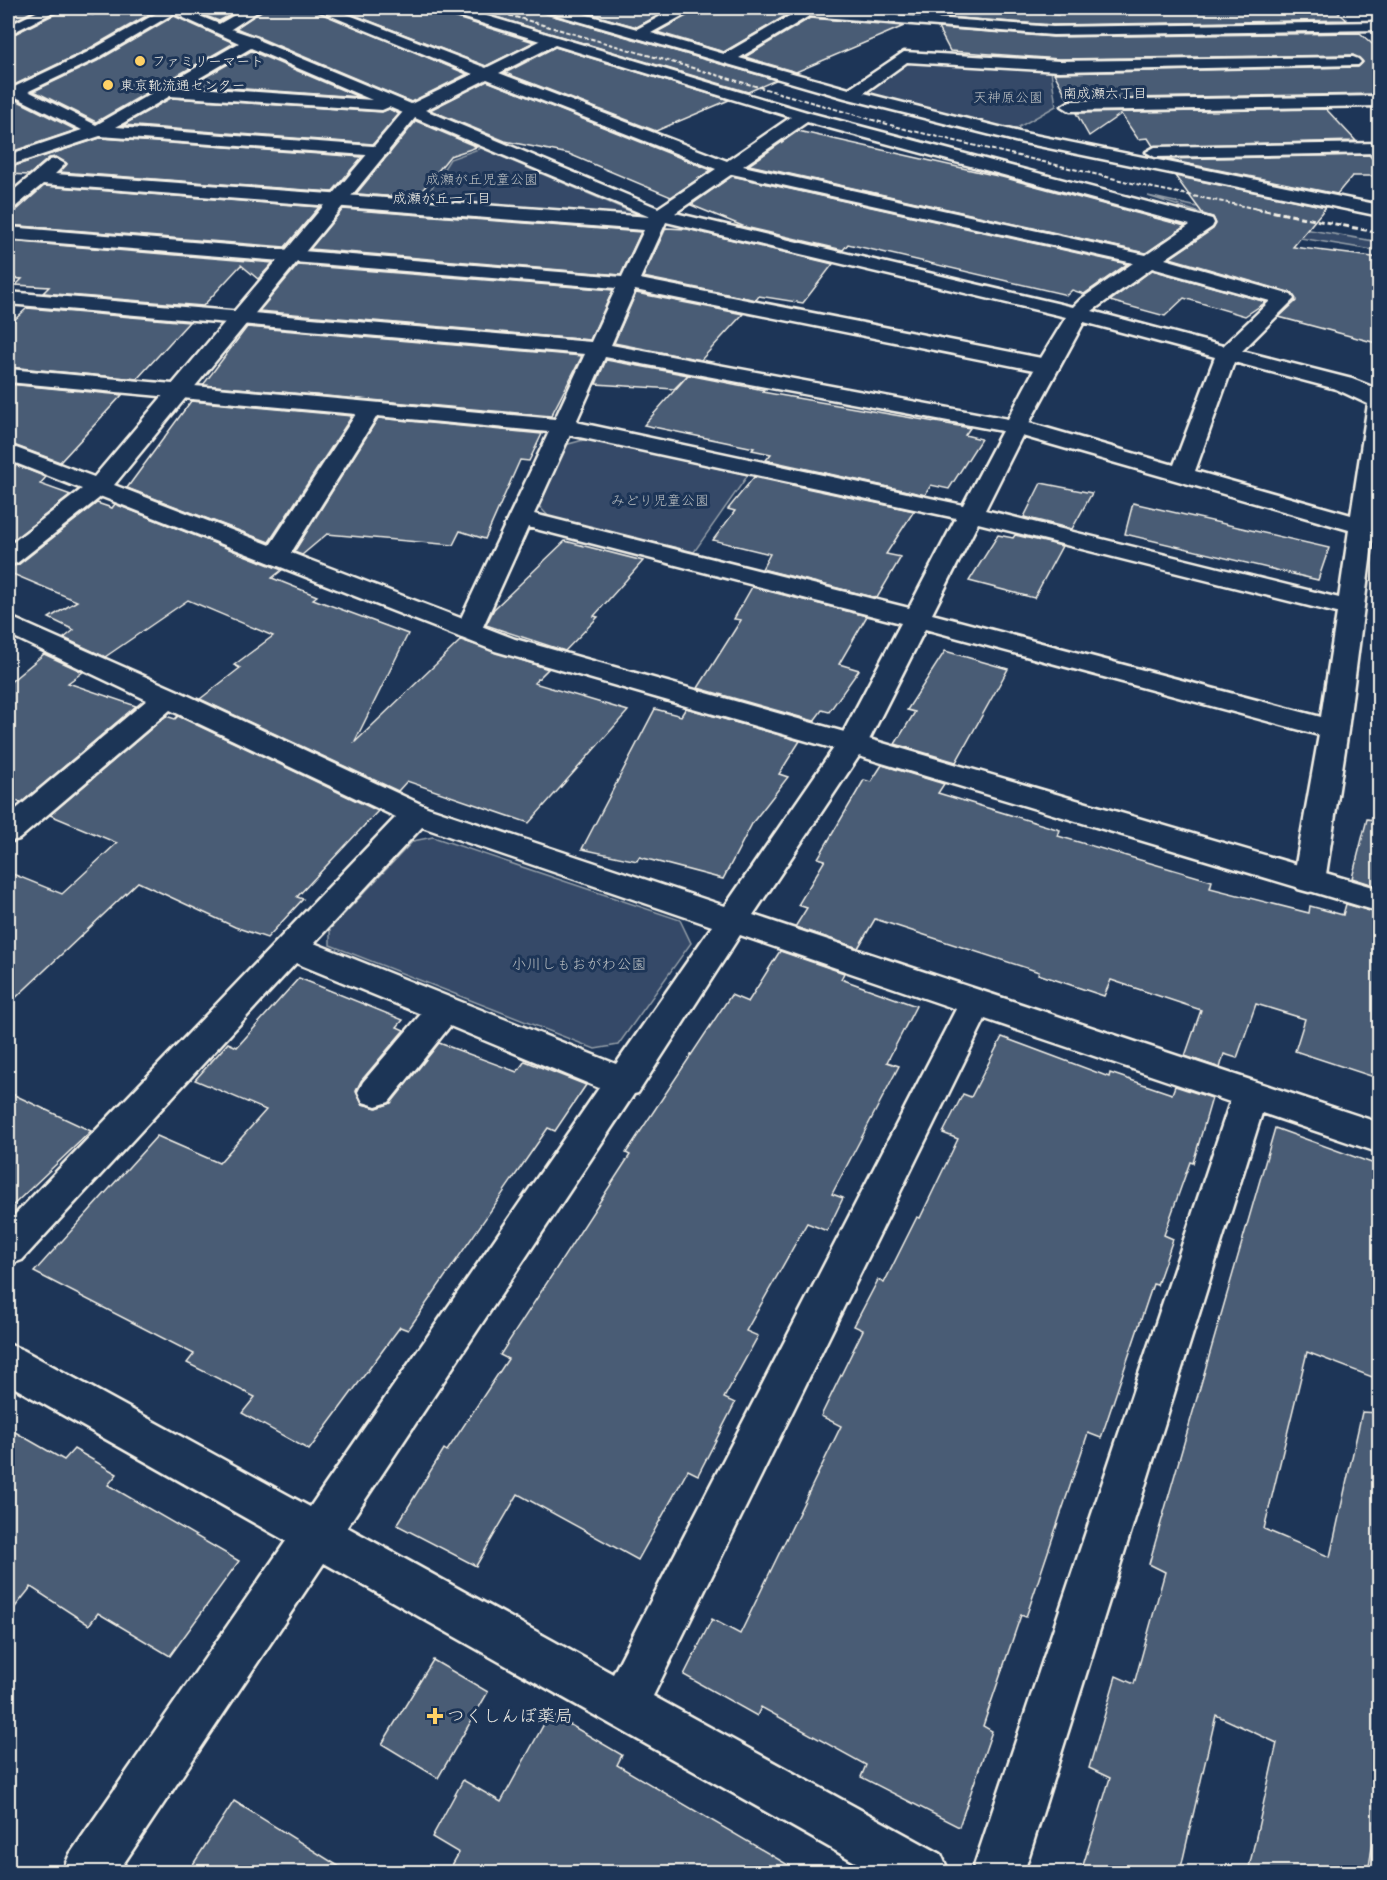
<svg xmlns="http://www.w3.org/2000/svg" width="1387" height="1880" viewBox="0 0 1387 1880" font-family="'Shantell Sans','Klee One',sans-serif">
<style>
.green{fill:#354a67;stroke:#949ea8;stroke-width:1.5}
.building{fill:#485b74;stroke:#f4f1e8;stroke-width:1.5}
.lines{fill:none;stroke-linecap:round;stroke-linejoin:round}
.minor-casing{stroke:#f4f1e8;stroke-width:5}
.tertiary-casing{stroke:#f4f1e8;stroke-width:5}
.minor{fill:#1d3557;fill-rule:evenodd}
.tertiary{fill:#1d3557;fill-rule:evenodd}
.rail-far1{stroke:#f4f1e8;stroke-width:2;stroke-dasharray:4.5 2;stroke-linecap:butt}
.rail{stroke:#f4f1e8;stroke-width:3;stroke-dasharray:6 3;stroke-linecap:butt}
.poi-dot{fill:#ffd166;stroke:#1d3557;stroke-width:2}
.labels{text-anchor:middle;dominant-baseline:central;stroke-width:6;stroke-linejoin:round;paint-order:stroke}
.far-poi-label{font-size:14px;fill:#f4f1e8;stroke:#1d3557;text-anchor:start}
.far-neighbourhood-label{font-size:14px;fill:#f4f1e8;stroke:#1d3557}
.far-park-label{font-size:14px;fill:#bbbfc1;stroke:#1d3557}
.park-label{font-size:15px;fill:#bbbfc1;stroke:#1d3557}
.near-poi-label{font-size:18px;fill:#f4f1e8;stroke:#1d3557;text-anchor:start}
</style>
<rect width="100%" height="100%" fill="#1d3557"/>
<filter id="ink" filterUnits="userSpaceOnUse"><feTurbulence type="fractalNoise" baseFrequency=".0167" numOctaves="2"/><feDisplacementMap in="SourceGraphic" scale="12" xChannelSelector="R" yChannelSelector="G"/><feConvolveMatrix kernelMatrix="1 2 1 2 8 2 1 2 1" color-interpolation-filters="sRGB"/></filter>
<g filter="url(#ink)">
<g class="green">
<path d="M 910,61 L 1039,68 L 1051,71 L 1056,106 L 1012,131 L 867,96 L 867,90 Z"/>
<path d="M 481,148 L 641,216 L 636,219 L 422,203 L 450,159 Z"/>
<path d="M 1148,196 L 1270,223 L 1379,242 L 1379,251 L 1253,230 Z"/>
<path d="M 587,439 L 748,475 L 694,552 L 550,518 L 538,505 L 565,445 Z"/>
<path d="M 433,837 L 680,920 L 691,943 L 618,1045 L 595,1049 L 330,945 L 330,929 L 413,841 Z"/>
</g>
<g class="building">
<path d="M 8,8 L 39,8 L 8,24 Z"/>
<path d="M 93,8 L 160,8 L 85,51 L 8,88 L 8,37 L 61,11 L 93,15 Z"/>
<path d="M 185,8 L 243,8 L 219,21 Z"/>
<path d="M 265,8 L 310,8 L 467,74 L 411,102 L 236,28 Z"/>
<path d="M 336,8 L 438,8 L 441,13 L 534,42 L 486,66 Z"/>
<path d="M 466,8 L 540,8 L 543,13 L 776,80 L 748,92 Z"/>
<path d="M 569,8 L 672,8 L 637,27 Z"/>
<path d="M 695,8 L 799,8 L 724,52 L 657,32 L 692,13 Z"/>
<path d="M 826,8 L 969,8 L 1058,15 L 1057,8 L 1333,8 L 1347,20 L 1053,25 Z"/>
<path d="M 174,16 L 234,43 L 96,122 L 34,91 L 97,61 Z"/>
<path d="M 810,18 L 904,26 L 796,72 L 745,57 Z"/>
<path d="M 938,28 L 1053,37 L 1360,33 L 1380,51 L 1380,94 L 1068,99 L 1054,73 L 1358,67 L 1363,62 L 1353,55 L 1059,59 L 950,51 Z"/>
<path d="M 555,47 L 729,100 L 656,131 L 505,73 Z"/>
<path d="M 251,51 L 359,97 L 191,85 Z"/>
<path d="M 487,81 L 711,170 L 671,197 L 569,154 L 505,141 L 430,110 Z"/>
<path d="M 171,98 L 382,112 L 389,109 L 399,114 L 373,144 L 123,125 Z"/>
<path d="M 16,100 L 76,130 L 8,153 L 8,103 Z"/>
<path d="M 1326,109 L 1356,141 L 1153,146 L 1148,138 L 1138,139 L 1121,114 L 1089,136 L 1076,113 Z"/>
<path d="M 416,121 L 477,147 L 450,156 L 416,198 L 356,194 Z"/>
<path d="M 798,131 L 1002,177 L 1185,226 L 1146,253 L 749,165 Z"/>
<path d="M 100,138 L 362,157 L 332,192 L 60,172 L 67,164 L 56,157 L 49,158 L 29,175 L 8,174 L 8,168 Z"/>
<path d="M 1369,155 L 1380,167 L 1380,176 L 1352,176 L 1337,194 L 1164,159 Z"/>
<path d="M 732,176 L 1127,264 L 1084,294 L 1072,290 L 1067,295 L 848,244 L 843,250 L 745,227 L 691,205 Z"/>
<path d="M 1175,176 L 1326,207 L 1293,247 L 1380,258 L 1380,344 L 1279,317 L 1296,301 L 1292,293 L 1170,258 L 1213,229 L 1216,224 L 1213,217 L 1203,214 Z"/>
<path d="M 44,186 L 319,207 L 285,247 L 8,225 L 8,218 Z"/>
<path d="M 343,209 L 641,232 L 621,275 L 310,249 Z"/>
<path d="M 666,228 L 687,229 L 833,264 L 803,303 L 759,296 L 756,300 L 643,277 Z"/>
<path d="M 8,241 L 273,263 L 258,279 L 241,265 L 203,306 L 43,293 L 49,287 L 16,285 L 22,279 L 8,278 Z"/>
<path d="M 298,265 L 613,290 L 590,340 L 259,311 Z"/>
<path d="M 1152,270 L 1266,302 L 1245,316 L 1184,298 L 1165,316 L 1110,301 Z"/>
<path d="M 636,293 L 743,314 L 701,360 L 614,343 Z"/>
<path d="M 27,308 L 189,322 L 137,379 L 8,367 L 8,326 Z"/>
<path d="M 247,327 L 582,356 L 551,416 L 203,385 Z"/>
<path d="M 606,360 L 688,375 L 674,389 L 596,384 Z"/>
<path d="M 688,375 L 764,390 L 762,392 L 970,428 L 965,435 L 981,439 L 949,489 L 931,485 L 925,495 L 766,460 L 771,454 L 752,450 L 754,448 L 644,425 Z"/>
<path d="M 8,384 L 122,395 L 60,462 L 8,443 Z"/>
<path d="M 191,401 L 352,416 L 269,542 L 127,488 Z"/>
<path d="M 378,418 L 542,434 L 529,461 L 520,460 L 485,539 L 460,531 L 453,545 L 327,534 L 302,555 L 294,552 Z"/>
<path d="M 8,462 L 46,477 L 40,484 L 71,495 L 8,544 Z"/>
<path d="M 754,477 L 914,511 L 886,554 L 901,557 L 877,598 L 762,569 L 770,554 L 713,540 L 735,511 L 728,509 Z"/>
<path d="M 1041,483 L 1092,493 L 1072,529 L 1024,517 Z"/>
<path d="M 97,503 L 112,508 L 115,504 L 282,570 L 272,578 L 317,596 L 313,599 L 408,634 L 354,743 L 461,640 L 548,669 L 534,683 L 628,711 L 529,823 L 407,781 L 398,791 L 200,699 L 240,668 L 234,665 L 273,636 L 188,600 L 105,657 L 64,638 L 74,630 L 49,618 L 77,601 L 8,572 L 8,567 L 18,565 Z"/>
<path d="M 1133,503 L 1329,548 L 1318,580 L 1125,534 Z"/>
<path d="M 998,535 L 1013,538 L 1015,535 L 1062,546 L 1034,598 L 969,581 Z"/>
<path d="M 565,541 L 643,561 L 594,616 L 598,617 L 565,651 L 486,625 L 494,609 Z"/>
<path d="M 752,587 L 867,616 L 839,664 L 859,670 L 829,712 L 822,710 L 814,721 L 698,688 L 741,620 L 734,619 Z"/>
<path d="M 945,651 L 1008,669 L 956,762 L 895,744 L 915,712 L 907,710 Z"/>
<path d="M 44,654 L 83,672 L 68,683 L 136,706 L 21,803 L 8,797 L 8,684 Z"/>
<path d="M 686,708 L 800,741 L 779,774 L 788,777 L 753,822 L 723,879 L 639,857 L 637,861 L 582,849 L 655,709 L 681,716 Z"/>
<path d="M 166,716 L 175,719 L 178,716 L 378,811 L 297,897 L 303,899 L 267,938 L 235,927 L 138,882 L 8,1005 L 8,872 L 62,894 L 117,843 L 50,815 Z"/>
<path d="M 882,765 L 944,784 L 938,793 L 1060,830 L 1058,836 L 1212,881 L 1210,888 L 1309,913 L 1310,906 L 1343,915 L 1346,904 L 1380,914 L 1380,1079 L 1295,1051 L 1305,1019 L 1256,1004 L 1237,1058 L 1224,1054 L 1220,1068 L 1185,1056 L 1201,1010 L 1111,980 L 1104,996 L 1038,974 L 1039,972 L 875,919 L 858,948 L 795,927 L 807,908 L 798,905 L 825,860 L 818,858 L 864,780 L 871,782 Z"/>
<path d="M 1367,819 L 1380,821 L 1380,887 L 1352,878 Z"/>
<path d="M 780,951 L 844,973 L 841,979 L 916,1006 L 887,1062 L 899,1066 L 832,1194 L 843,1198 L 827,1231 L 807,1223 L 746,1331 L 758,1336 L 724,1398 L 735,1403 L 698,1475 L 688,1470 L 638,1560 L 518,1494 L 476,1566 L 397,1525 L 444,1449 L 447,1451 L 508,1359 L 500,1355 L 630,1155 L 626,1153 L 731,995 L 748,1002 Z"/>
<path d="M 299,978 L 403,1020 L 397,1027 L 404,1030 L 361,1081 L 356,1091 L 362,1104 L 377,1108 L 391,1103 L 439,1043 L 517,1072 L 525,1061 L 586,1085 L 555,1131 L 548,1128 L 408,1330 L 400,1327 L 309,1450 L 242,1413 L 255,1397 L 187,1363 L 194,1354 L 34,1272 L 157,1136 L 219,1163 L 266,1110 L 195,1080 L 228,1043 L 237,1047 Z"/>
<path d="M 1002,1037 L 1109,1077 L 1110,1073 L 1172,1094 L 1175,1086 L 1212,1098 L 1193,1163 L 1190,1162 L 1164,1235 L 1173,1239 L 1157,1285 L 1153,1284 L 1101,1438 L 1088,1433 L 1026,1617 L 1021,1615 L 983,1726 L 992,1731 L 959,1827 L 861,1777 L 866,1765 L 761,1707 L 757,1716 L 684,1675 L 712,1619 L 740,1634 L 841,1426 L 821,1416 L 863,1330 L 854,1326 L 878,1280 L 884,1283 L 917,1217 L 920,1218 L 958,1139 L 943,1133 L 963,1094 L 971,1097 Z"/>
<path d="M 8,1092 L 91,1131 L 8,1210 Z"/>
<path d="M 1275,1128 L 1380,1166 L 1380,1380 L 1307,1352 L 1264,1529 L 1330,1557 L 1362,1412 L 1380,1413 L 1380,1802 L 1368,1872 L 1248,1872 L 1277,1743 L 1216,1715 L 1180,1872 L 1081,1872 L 1110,1778 L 1089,1768 L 1116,1676 L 1134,1684 L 1165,1572 L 1149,1564 Z"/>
<path d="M 8,1428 L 64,1460 L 74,1449 L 117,1474 L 108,1485 L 239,1561 L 170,1656 L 98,1613 L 89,1625 L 31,1587 L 8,1616 Z"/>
<path d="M 433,1660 L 488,1692 L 438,1778 L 382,1744 Z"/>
<path d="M 550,1713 L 622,1755 L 617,1765 L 800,1872 L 448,1872 L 459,1853 L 432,1837 L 463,1780 L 501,1802 Z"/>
<path d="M 234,1801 L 348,1872 L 188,1872 Z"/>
</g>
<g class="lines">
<defs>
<g id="minor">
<path d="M 44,8 L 61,8 L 8,35 L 8,26 Z"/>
<path d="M 162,8 L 180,8 L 219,24 L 247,8 L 263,8 L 231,29 L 258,38 L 260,41 L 411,104 L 473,74 L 312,8 L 331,8 L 486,68 L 540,41 L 442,11 L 440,8 L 460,8 L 810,113 L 1212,219 L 1214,223 L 1212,227 L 1165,259 L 1291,295 L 1294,299 L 1242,351 L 1352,379 L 1380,390 L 1380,487 L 1375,522 L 1380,523 L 1380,538 L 1373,537 L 1348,730 L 1325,881 L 1320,889 L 1309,892 L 1298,889 L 1293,881 L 1319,735 L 925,629 L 867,744 L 753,915 L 1380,1123 L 1380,1153 L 1262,1113 L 1024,1872 L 972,1872 L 1230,1102 L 985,1019 L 653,1696 L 941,1854 L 949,1872 L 873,1872 L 324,1563 L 118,1872 L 62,1872 L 70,1854 L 286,1541 L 8,1384 L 8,1344 L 23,1350 L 310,1507 L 599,1088 L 450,1026 L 389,1102 L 376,1106 L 363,1102 L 358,1092 L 363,1082 L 421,1014 L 296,963 L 22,1260 L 8,1265 L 8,1222 L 396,817 L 170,710 L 19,839 L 8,842 L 8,816 L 147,700 L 8,634 L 8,616 L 178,691 L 427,807 L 725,906 L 838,742 L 901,623 L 528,527 L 481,631 L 477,637 L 468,639 L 459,637 L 455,631 L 549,432 L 377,416 L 289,556 L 285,561 L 276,564 L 267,561 L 263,556 L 356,414 L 8,382 L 8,369 L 555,419 L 585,354 L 8,304 L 8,292 L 591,342 L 616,288 L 8,239 L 8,227 L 622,277 L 644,230 L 43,184 L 14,208 L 8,209 L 8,195 L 50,160 L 56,159 L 65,164 L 55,174 L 650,217 L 389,107 L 382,110 L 170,96 L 116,127 L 386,147 L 389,151 L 386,155 L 380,156 L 100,136 L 8,166 L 8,155 L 82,130 L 12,95 L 10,92 L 12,89 L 24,89 L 96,125 L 239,43 ZM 555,45 L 791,117 L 727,161 L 499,73 ZM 251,48 L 372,100 L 184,87 ZM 487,79 L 716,169 L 658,208 L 425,110 ZM 807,122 L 1190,225 L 1146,255 L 743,166 ZM 732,174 L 1133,263 L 1081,299 L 1073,307 L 675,213 ZM 666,222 L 1066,317 L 1041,358 L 640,279 ZM 1152,268 L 1270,301 L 1223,346 L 1092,311 ZM 635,290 L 1034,370 L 1008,419 L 611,345 ZM 1084,322 L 1215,357 L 1174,465 L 1029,423 ZM 605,357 L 1002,431 L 963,505 L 576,422 ZM 1234,362 L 1336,389 L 1368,404 L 1351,515 L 1195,471 ZM 570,435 L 956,518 L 909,608 L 534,514 ZM 1022,436 L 1349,530 L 1339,598 L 985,510 ZM 978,523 L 1337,613 L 1321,717 L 932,614 ZM 422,827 L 712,926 L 616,1064 L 314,943 ZM 740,935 L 956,1009 L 613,1674 L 347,1527 L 634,1094 L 638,1093 Z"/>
<path d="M 542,8 L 563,8 L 637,29 L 676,8 L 693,8 L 691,11 L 651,33 L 724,54 L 803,8 L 1053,27 L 1380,22 L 1380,30 L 1053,35 L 809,16 L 739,58 L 849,89 L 904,52 L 1059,61 L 1353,57 L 1358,59 L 1361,62 L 1358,65 L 1059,71 L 907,62 L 864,93 L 1019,132 L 1380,205 L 1380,216 L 1019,142 L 845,98 L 544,11 Z"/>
<path d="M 1380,96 L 1380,106 L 1070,111 L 1062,106 L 1070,101 Z"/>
<path d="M 1380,143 L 1380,153 L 1155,157 L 1146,152 L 1155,147 Z"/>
<path d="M 99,480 L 107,482 L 111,487 L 107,492 L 17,563 L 8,565 L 8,546 L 91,482 Z"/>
</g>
<g id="tertiary">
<path d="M 166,8 L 183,8 L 96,59 L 8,101 L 8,90 L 86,53 Z"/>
<path d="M 414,104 L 420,106 L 422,109 L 420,112 L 114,485 L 515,639 L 862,737 L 1380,889 L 1380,912 L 842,751 L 495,651 L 8,460 L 8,445 L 94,477 L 408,106 Z"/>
</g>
</defs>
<use href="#minor" class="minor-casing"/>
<use href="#tertiary" class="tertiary-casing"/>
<use href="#minor" class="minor"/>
<use href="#tertiary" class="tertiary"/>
<path class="rail-far1" d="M 484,8 L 901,128 L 1153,188 L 1263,210"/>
<path class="rail" d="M 1255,208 L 1380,233"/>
</g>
</g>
<g class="poi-dot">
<circle cx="140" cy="61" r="6"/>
<circle cx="108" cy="85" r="6"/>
<path d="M432 1707h6v6h6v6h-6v6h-6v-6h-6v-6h6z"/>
</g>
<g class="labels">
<g class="far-poi-label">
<text x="152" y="61">ファミリーマート</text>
<text x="120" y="85">東京靴流通センター</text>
</g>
<g class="far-neighbourhood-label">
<text x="1105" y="93">南成瀬六丁目</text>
<text x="442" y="198">成瀬が丘一丁目</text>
</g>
<g class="far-park-label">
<text x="1008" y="97">天神原公園</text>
<text x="482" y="179">成瀬が丘児童公園</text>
<text x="660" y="500">みどり児童公園</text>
</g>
<g class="park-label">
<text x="579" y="964">小川しもおがわ公園</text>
</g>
<g class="near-poi-label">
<text x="447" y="1716">つくしんぼ薬局</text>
</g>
</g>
<rect width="1387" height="1880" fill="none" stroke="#1d3557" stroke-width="30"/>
<rect x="15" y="15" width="1357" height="1850" fill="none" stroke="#f4f1e8" stroke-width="2" filter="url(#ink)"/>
</svg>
